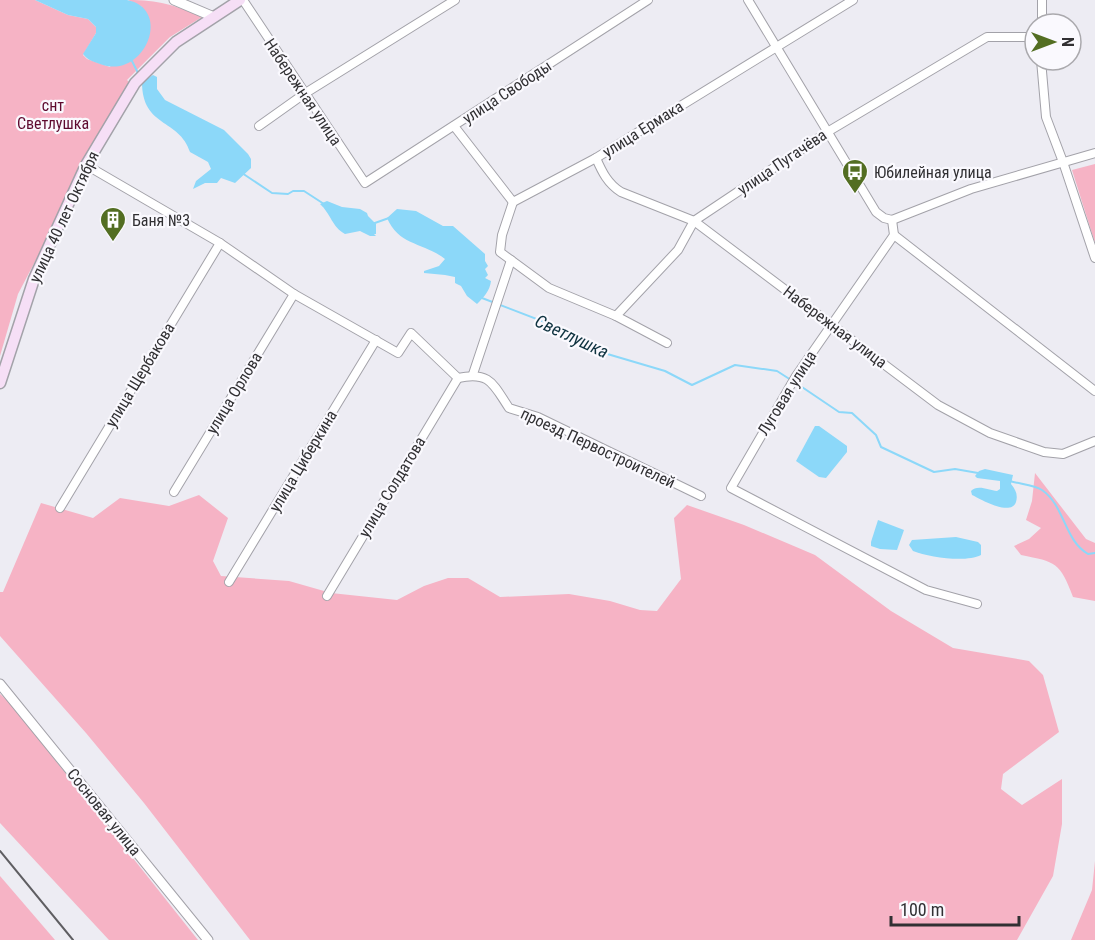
<svg xmlns="http://www.w3.org/2000/svg" width="1095" height="940" viewBox="0 0 1095 940" font-family="'Roboto Condensed',sans-serif">
<style>
.green{fill:#f6b3c5}
.water{fill:#8cd8f9}
.lines{fill:none;stroke-linecap:round;stroke-linejoin:round}
.stream{stroke:#8cd8f9;stroke-width:2}
.minor-casing{stroke:#a3a2a9;stroke-width:10}
.tertiary-casing{stroke:#a3a2a9;stroke-width:11}
.secondary-casing{stroke:#a3a2a9;stroke-width:13}
.minor{stroke:#fff;stroke-width:8}
.tertiary{stroke:#fff;stroke-width:9}
.secondary{stroke:#f6dff6;stroke-width:10}
.rail{stroke:#5f5e62;stroke-width:2}
.labels{text-anchor:middle;dominant-baseline:central;stroke-width:4.5;stroke-linejoin:round;paint-order:stroke}
.street-label{font-size:16px;fill:#313033;stroke:#faf9fe}
.park-label{font-size:16px;fill:#5e0a2f;stroke:#faf9fe}
.poi-label{font-size:16px;fill:#313033;stroke:#faf9fe;text-anchor:start}
.water-label{font-size:18px;font-style:italic;fill:#0f3340;stroke:#faf9fe}
</style>
<rect width="100%" height="100%" fill="#edecf3"/>
<g class="green">
<path d="M 0,0 L 35,0 L 68,15 L 88,19 L 96,27 L 96,33 L 83,55 L 87,59 L 110,67 L 142,7 L 128,0 C 159,0 174,5 202,17 L 170,37 L 127,80 L 129,82 L 18,294 L 0,356 Z"/>
<path d="M 1095,164 L 1095,243 L 1072,170 Z"/>
<path d="M 1035,473 L 1086,539 L 1095,543 L 1095,601 L 1073,597 C 1060,562 1056,562 1021,555 L 1014,546 L 1029,539 L 1041,528 L 1026,520 L 1032,501 Z"/>
<path d="M 199,495 L 228,518 L 213,561 L 221,576 L 289,581 L 331,593 L 397,600 L 424,586 L 448,578 L 468,578 L 500,597 L 569,594 L 610,601 L 640,610 L 657,611 L 681,579 L 674,518 L 687,505 L 744,525 L 815,555 L 891,611 L 953,648 L 1029,661 L 1043,675 L 1059,732 L 1003,774 L 1001,789 L 1022,805 L 1062,779 L 1062,824 L 1053,876 L 1017,940 L 250,940 L 144,803 L 86,733 L 0,636 L 0,592 L 3,592 L 41,503 L 93,518 L 120,498 L 169,506 Z"/>
<path d="M 0,694 L 9,702 L 198,940 L 109,940 L 0,823 Z"/>
<path d="M 1095,861 L 1095,940 L 1071,940 L 1092,890 Z"/>
<path d="M 0,876 L 55,940 L 0,940 Z"/>
</g>
<g class="water">
<path d="M 35,0 C 57,0 78,0 100,0 C 108,0 119,0 127,0 C 173,9 145,78 103,65 C 95,62 88,61 83,54 L 96,33 L 96,27 L 88,19 L 68,15 Z"/>
<path d="M 153,75 L 157,77 L 157,89 L 165,100 L 224,130 L 248,154 L 251,159 L 251,168 L 235,183 L 221,178 L 217,183 L 205,183 L 193,189 L 196,181 L 211,169 L 208,162 L 190,152 C 179,118 142,128 142,82 Z"/>
<path d="M 327,201 L 342,207 L 360,209 L 367,213 L 368,216 L 376,224 L 376,234 L 374,234 L 376,236 L 370,236 L 360,231 L 345,234 C 332,227 331,214 320,204 Z"/>
<path d="M 397,209 L 416,211 L 443,226 L 453,226 L 485,254 L 485,261 L 488,266 L 485,269 L 488,275 L 485,278 L 491,281 C 490,291 483,298 477,304 L 467,296 L 461,286 L 455,283 L 455,277 L 445,275 L 424,273 L 424,271 L 439,266 L 445,259 C 423,242 399,246 387,218 Z"/>
<path d="M 815,426 L 819,426 L 847,446 L 847,452 L 826,478 L 819,477 L 796,461 Z"/>
<path d="M 985,469 L 1013,475 L 1011,484 C 1016,490 1018,495 1016,502 C 1011,517 980,499 972,495 L 971,491 C 977,484 989,490 997,491 L 1000,489 L 1000,481 L 977,478 L 975,476 L 979,471 Z"/>
<path d="M 878,520 L 904,530 L 897,550 L 880,549 L 871,546 L 871,542 Z"/>
<path d="M 956,537 L 978,542 L 981,545 L 981,555 C 965,563 929,557 913,551 L 909,545 L 912,540 Z"/>
</g>
<g class="lines">
<g class="stream">
<path d="M 131,59 L 139,75"/>
<path d="M 242,173 L 272,193 L 288,194 L 293,191 L 304,191 L 324,204"/>
<path d="M 372,224 L 389,218"/>
<path d="M 482,296 L 482,298 L 573,333 L 604,353 L 665,371 L 692,385 L 735,365 L 777,371 L 791,380"/>
<path d="M 796,383 L 839,412 L 852,413 L 876,435 L 881,447 L 934,472 L 955,469 L 978,473"/>
<path d="M 1010,481 C 1019,484 1034,485 1042,490 C 1065,506 1064,540 1088,554 L 1095,553"/>
</g>
<defs>
<g id="minor">
<path d="M 243,0 L 365,183 L 648,0"/>
<path d="M 748,0 L 876,212 L 884,218 L 892,220"/>
<path d="M 1042,0 L 1042,24"/>
<path d="M 1041,60 L 1046,117 L 1063,162 L 1095,258"/>
<path d="M 259,126 L 304,94 L 455,0"/>
<path d="M 454,126 L 513,202 L 596,158 L 853,0"/>
<path d="M 596,158 C 602,172 608,184 621,192 L 694,221 L 938,405 L 990,433 L 1044,452 L 1063,454 L 1095,441"/>
<path d="M 86,165 L 220,243 L 294,294 L 398,353 L 411,333 L 458,378 C 490,371 493,384 509,408 L 538,417 L 701,496"/>
<path d="M 513,202 L 502,235 L 500,252 L 549,288 L 616,316"/>
<path d="M 892,220 L 894,235 L 796,376 L 731,488 L 926,590 L 977,604"/>
<path d="M 892,220 L 971,189 L 1095,153"/>
<path d="M 894,235 L 1095,391"/>
<path d="M 667,343 L 616,316 L 678,250 L 694,221 L 829,131 L 987,37 L 1035,37"/>
<path d="M 473,374 L 511,260"/>
<path d="M 174,492 L 294,294"/>
<path d="M 60,508 L 220,243"/>
<path d="M 229,582 L 376,340"/>
<path d="M 327,596 L 458,378"/>
</g>
<g id="tertiary">
<path d="M 174,0 L 214,17"/>
<path d="M 0,684 L 208,940"/>
</g>
<path id="secondary" d="M 0,383 L 34,279 L 86,165 L 135,83 L 176,42 L 240,0"/>
</defs>
<use href="#minor" class="minor-casing"/>
<use href="#tertiary" class="tertiary-casing"/>
<use href="#secondary" class="secondary-casing"/>
<use href="#minor" class="minor"/>
<use href="#tertiary" class="tertiary"/>
<use href="#secondary" class="secondary"/>
<path class="rail" d="M 0,851 L 73,940"/>
</g>
<defs>
<symbol id="bus-pin" viewBox="-11 -11 22 30"><path d="M0 17L-7.5 6A9.5 9.5 0 1 1 7.5 6Z" fill="#536e22" stroke="#faf9fe"/><path d="M-5-6H5V4H4V6H2V4H-2V6H-4V4H-5ZM-3.5-4V0h7V-4ZM-3.5 1.2v1.5H-2V1.2ZM2 1.2v1.5H3.5V1.2Z" fill="#fff"/></symbol>
<symbol id="building-pin" viewBox="-11 -11 22 30"><path d="M0 17L-7.5 6A9.5 9.5 0 1 1 7.5 6Z" fill="#536e22" stroke="#faf9fe"/><path d="M-4-6H4V6H1V3H-1V6H-4ZM-2.5-4.3h1.7v1.8h-1.7ZM.8-4.3h1.7v1.8H.8ZM-2.5-1h1.7V.8h-1.7ZM.8-1h1.7V.8H.8Z" fill="#fff"/></symbol>
</defs>
<g fill-rule="evenodd">
<use href="#bus-pin" x="840" y="157" width="30" height="40"/>
<use href="#building-pin" x="98" y="205" width="30" height="40"/>
</g>
<g class="labels">
<g class="street-label">
<text transform="translate(303 92) rotate(56)">Набережная улица</text>
<text transform="translate(507 92) rotate(-33)">улица Свободы</text>
<text transform="translate(643 129) rotate(-32)">улица Ермака</text>
<text transform="translate(782 162) rotate(-34)">улица Пугачёва</text>
<text transform="translate(64 217) rotate(-65)">улица 40 лет Октября</text>
<text transform="translate(835 327) rotate(37)">Набережная улица</text>
<text transform="translate(140 375) rotate(-59)">улица Щербакова</text>
<text transform="translate(234 393) rotate(-59)">улица Орлова</text>
<text transform="translate(787 393) rotate(-58)">Луговая улица</text>
<text transform="translate(598 448) rotate(25)">проезд Первостроителей</text>
<text transform="translate(303 461) rotate(-59)">улица Циберкина</text>
<text transform="translate(392 487) rotate(-59)">улица Солдатова</text>
<text transform="translate(104 812) rotate(51)">Сосновая улица</text>
</g>
<g class="park-label">
<text x="53" y="105">снт<tspan x="53" dy="18">Светлушка</tspan></text>
</g>
<g class="poi-label">
<text x="874" y="172">Юбилейная улица</text>
<text x="132" y="220">Баня №3</text>
</g>
<g class="water-label">
<text transform="translate(572 336) rotate(25)">Светлушка</text>
</g>
</g>
<g transform="translate(1053 42) rotate(90)"><circle r="28" fill="#faf9fe" stroke="#aaa9ad" stroke-width="1.5"/>
<path d="M0-4.5L10 22L0 15L-10 22Z" fill="#536e22"/>
<text y="-9" font-size="16" font-weight="bold" text-anchor="middle" fill="#313033">N</text>
</g>
<path d="M891 916v9h128v-9" fill="none" stroke="#313033" stroke-width="3"/>
<text x="900" y="916" font-size="18" fill="#313033" stroke="#faf9fe" stroke-width="4.5" paint-order="stroke">100 m</text>
</svg>
